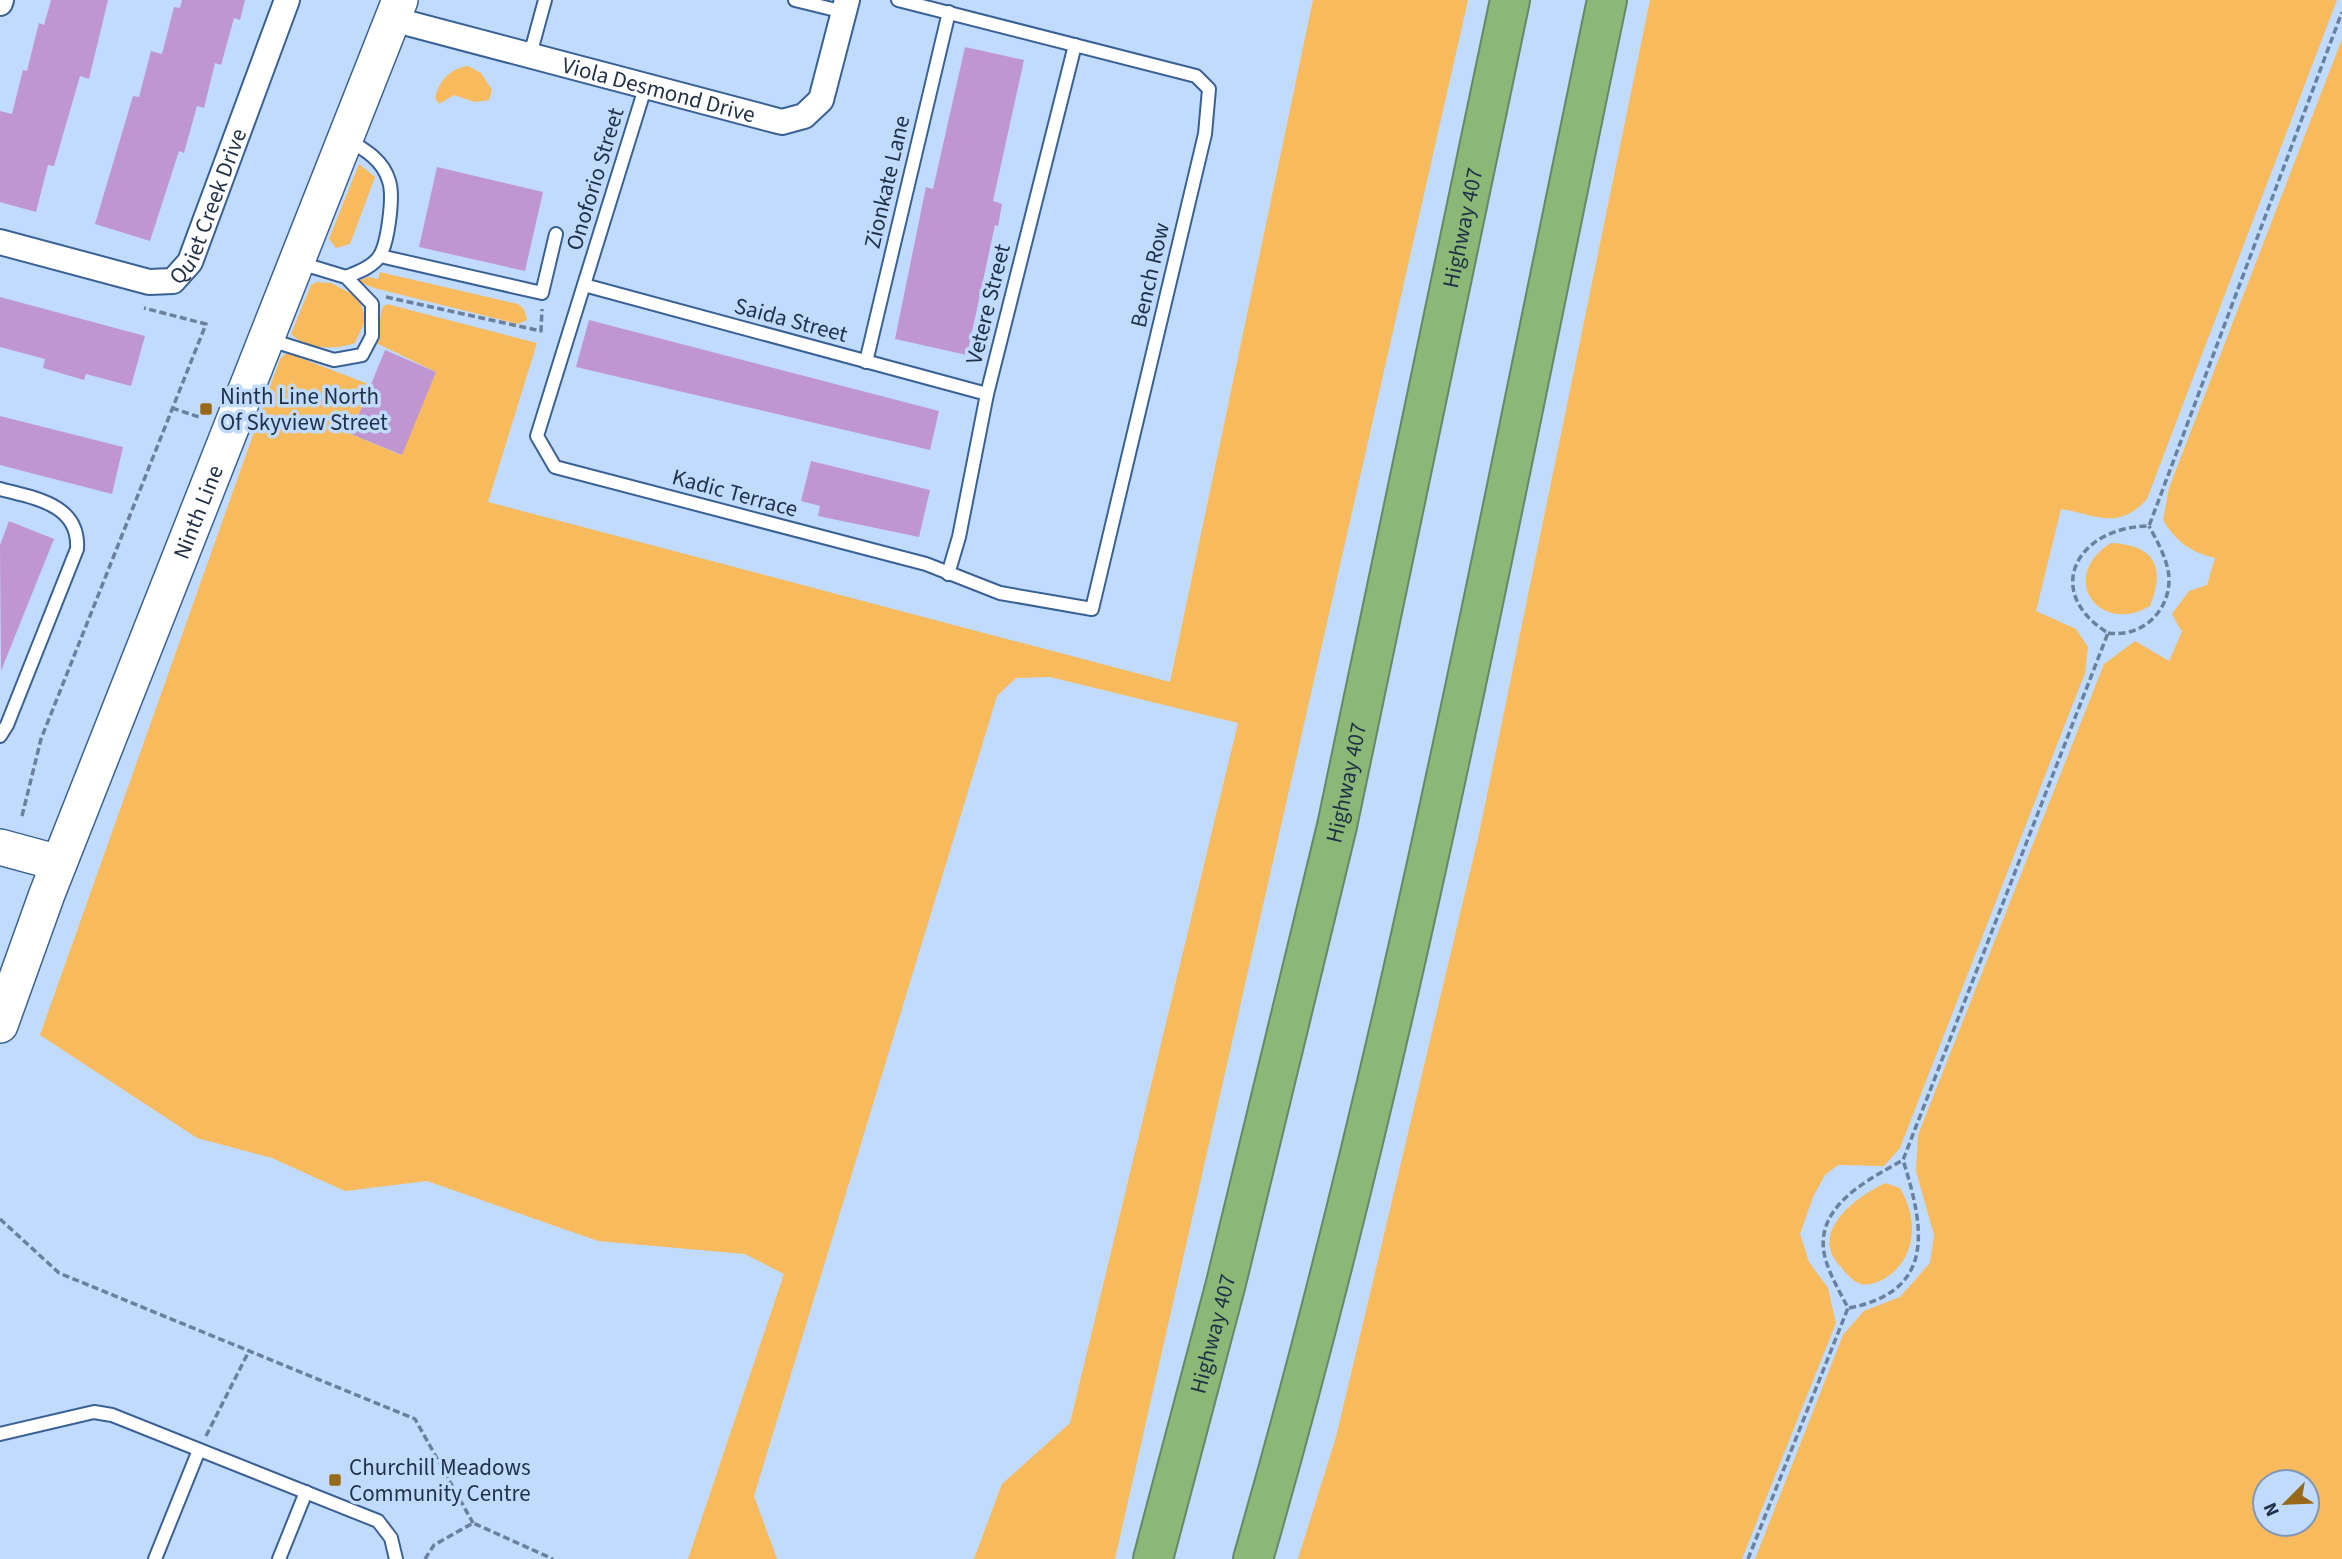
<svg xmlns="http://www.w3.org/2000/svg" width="2342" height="1559" viewBox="0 0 2342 1559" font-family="'Source Sans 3',sans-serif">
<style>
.green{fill:#f7ba5d;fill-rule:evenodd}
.building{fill:#bf96d0}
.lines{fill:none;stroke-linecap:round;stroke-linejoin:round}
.lane-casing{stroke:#3a6195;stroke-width:16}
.street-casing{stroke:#3a6195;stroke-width:28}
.secondary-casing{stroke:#3a6195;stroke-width:38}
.highway-casing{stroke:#658866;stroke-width:42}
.path{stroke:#6b809d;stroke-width:3.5;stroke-dasharray:7 3.5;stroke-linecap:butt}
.lane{stroke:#fff;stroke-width:12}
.street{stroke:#fff;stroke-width:24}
.secondary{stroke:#fff;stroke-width:35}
.highway{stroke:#8bb777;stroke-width:38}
.poi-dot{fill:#976918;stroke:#c1dbff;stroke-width:2.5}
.labels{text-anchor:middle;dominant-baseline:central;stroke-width:7;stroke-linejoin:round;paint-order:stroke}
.street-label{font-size:23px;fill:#1f3047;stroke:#c1dbff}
.poi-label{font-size:23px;fill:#1f3047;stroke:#c1dbff;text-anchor:start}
</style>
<rect width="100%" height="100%" fill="#c1dbff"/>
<g class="green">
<path d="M 1313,0 L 1468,0 L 1115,1559 L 974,1559 L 1002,1484 L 1070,1423 L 1238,723 L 1050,677 L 1016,678 L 997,696 L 754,1496 L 777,1559 L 688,1559 L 784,1274 L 745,1254 L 598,1241 L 427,1181 L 345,1191 L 272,1158 L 197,1138 L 40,1035 L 280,359 L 285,354 L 290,354 L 371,385 L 351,434 L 401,455 L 436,372 L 376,343 L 382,308 L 387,304 L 537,343 L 488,502 L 1170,682 Z"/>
<path d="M 1650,0 L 2337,0 L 2147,499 C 2118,531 2097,515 2061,509 L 2036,611 L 2076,629 L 2088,647 L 2085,673 L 1900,1148 L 1884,1166 L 1838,1165 L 1825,1175 L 1813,1197 L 1800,1234 L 1809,1262 L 1828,1288 L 1836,1323 L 1742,1559 L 1298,1559 L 1336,1437 L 1479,834 Z"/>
<path d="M 2342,39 L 2342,1559 L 1755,1559 L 1843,1335 L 1864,1311 L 1900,1297 L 1930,1263 L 1934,1235 L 1916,1171 L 1918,1135 L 2104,664 L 2135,641 L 2169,661 L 2182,632 L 2172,614 L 2189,591 L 2207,585 L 2215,558 C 2190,552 2176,541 2163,520 L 2169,488 ZM 2265,1482 L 2307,1482 L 2307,1524 L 2265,1524 Z"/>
<path d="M 468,66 L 481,73 L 492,90 L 489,100 L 475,102 L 454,95 L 439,104 L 435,98 C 440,80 449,69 468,66 Z"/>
<path d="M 359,164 L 375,177 L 350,244 L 336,248 L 329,239 Z"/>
<path d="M 380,272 L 518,304 L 524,309 L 527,320 L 518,324 L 374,288 L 357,281 L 368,277 L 378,279 Z"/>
<path d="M 317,282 L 331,283 L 358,297 L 366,319 L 355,343 C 336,350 307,350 291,334 L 311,285 Z"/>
<path d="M 2111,543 C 2154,545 2166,566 2150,606 C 2099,636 2057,577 2111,543 Z"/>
<path d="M 1885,1183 L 1900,1188 C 1919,1220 1917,1261 1882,1280 C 1873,1284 1865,1287 1856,1282 C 1851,1279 1845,1272 1841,1267 C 1807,1233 1856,1197 1885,1183 Z"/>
</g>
<g class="building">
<path d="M 51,0 L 108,0 L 89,79 L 80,76 L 54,166 L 48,165 L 36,212 L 0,202 L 0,111 L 12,114 L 23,70 L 27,71 L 39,23 L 44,25 Z"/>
<path d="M 182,0 L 245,0 L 240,20 L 234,18 L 221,65 L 215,63 L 204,108 L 197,106 L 184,153 L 179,151 L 150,241 L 95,224 L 133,96 L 139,97 L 151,51 L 162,54 L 174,7 L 180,8 Z"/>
<path d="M 965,47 L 1024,60 L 993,201 L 1002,204 L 998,226 L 995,225 L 967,355 L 895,339 L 926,187 L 933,189 Z"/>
<path d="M 437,167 L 543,192 L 525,271 L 419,247 Z"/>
<path d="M 0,297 L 145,336 L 131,386 L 86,374 L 84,380 L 43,368 L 45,359 L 0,347 Z"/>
<path d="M 589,320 L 939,411 L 930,450 L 576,367 Z"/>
<path d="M 385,350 L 436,372 L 402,455 L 351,434 Z"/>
<path d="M 0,416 L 123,447 L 112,494 L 0,465 Z"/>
<path d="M 811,461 L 930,490 L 919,537 L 818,516 L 820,506 L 801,501 Z"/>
<path d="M 9,521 L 54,539 L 1,671 L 0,545 Z"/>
</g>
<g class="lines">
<defs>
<g id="lane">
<path d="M 795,0 L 844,12"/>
<path d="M 530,55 L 545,0"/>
<path d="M 646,85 L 537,436 L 555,467 L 926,564 L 1000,593 L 1092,609 L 1205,134 L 1209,89 L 1196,76 L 898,0"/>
<path d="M 380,256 L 542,293 L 556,234"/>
<path d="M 346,277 C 358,272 372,267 379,257 C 388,244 394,196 389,181 C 383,160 364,149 347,139"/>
<path d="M 584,285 L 987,394"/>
<path d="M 267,339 L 334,360 L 362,355 L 372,336 L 372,304 L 346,277 L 300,263"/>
<path d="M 866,362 L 949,12"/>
<path d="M 0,489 C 34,498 80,504 77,549 L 7,725 L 0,736"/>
<path d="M 948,574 L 959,537 L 987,394 L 1075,45"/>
<path d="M 0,1434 L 94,1412 L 112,1415 L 378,1521 L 391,1538 L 396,1559"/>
<path d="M 155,1559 L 199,1450"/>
<path d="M 279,1559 L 306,1492"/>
</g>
<g id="street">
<path d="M 0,3 L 1,0"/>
<path id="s1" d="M 392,19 L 782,122 L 804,116 L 821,100 L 847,0"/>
<path id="s2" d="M 0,242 L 149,282 L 173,281 L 190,262 L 287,0"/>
</g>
<g id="secondary">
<path d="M 0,847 L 59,863"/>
<path id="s3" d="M 0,1025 L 47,894 L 400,0"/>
</g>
<g id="highway">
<path id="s4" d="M 1153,1559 L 1226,1283 L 1337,826 L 1510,0"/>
<path d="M 1253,1559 C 1401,1047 1498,522 1607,0"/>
</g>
</defs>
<use href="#lane" class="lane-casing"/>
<use href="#street" class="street-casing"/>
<use href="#secondary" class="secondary-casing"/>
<use href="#highway" class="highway-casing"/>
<g class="path">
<path d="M 386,297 L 541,331 L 542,309"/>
<path d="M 172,408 L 199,417"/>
<path d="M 2108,633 C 2141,638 2170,612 2169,578 C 2168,560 2157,541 2149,526"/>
<path d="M 22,816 L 41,739 L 206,324 L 144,308"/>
<path d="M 0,1219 L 59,1273 L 415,1419 L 473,1523"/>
<path d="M 1849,1308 C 1937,1291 1924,1227 1903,1160"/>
<path d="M 206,1436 L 249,1351"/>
<path d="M 425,1559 L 434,1545 L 473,1523 L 553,1559"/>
<path d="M 1748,1559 L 1848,1308 C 1841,1294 1832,1279 1827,1264 C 1808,1210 1864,1182 1903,1160 L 2108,633 C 2042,592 2076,527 2149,526 L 2342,12"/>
</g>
<use href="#lane" class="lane"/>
<use href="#street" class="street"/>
<use href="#secondary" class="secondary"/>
<use href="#highway" class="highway"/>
</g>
<g class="poi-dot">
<rect x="199" y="402" width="14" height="14" rx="3.5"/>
<rect x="328" y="1473" width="14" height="14" rx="3.5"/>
</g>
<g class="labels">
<g class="street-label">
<text stroke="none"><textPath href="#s1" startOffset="276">Viola Desmond Drive</textPath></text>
<text transform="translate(595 179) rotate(-73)">Onoforio Street</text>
<text transform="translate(887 182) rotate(-77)">Zionkate Lane</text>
<text stroke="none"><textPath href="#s2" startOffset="262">Quiet Creek Drive</textPath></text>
<text stroke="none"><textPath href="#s4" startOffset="1367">Highway 407</textPath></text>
<text transform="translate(1150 275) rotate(-77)">Bench Row</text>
<text transform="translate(988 304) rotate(-76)">Vetere Street</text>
<text transform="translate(791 320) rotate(15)">Saida Street</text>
<text transform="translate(735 493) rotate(15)">Kadic Terrace</text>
<text stroke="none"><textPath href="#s3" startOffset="550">Ninth Line</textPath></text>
<text stroke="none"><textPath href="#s4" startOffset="800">Highway 407</textPath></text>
<text stroke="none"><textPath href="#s4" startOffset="233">Highway 407</textPath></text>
</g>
<g class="poi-label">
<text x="220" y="396">Ninth Line North<tspan x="220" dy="26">Of Skyview Street</tspan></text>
<text x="349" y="1467">Churchill Meadows<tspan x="349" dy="26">Community Centre</tspan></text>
</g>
</g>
<g transform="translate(2286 1503) rotate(246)"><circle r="33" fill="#c1dbff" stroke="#8097b5" stroke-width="2"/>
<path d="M0-5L12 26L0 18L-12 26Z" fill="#976918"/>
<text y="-10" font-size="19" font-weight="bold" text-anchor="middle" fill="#1f3047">N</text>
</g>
</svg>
